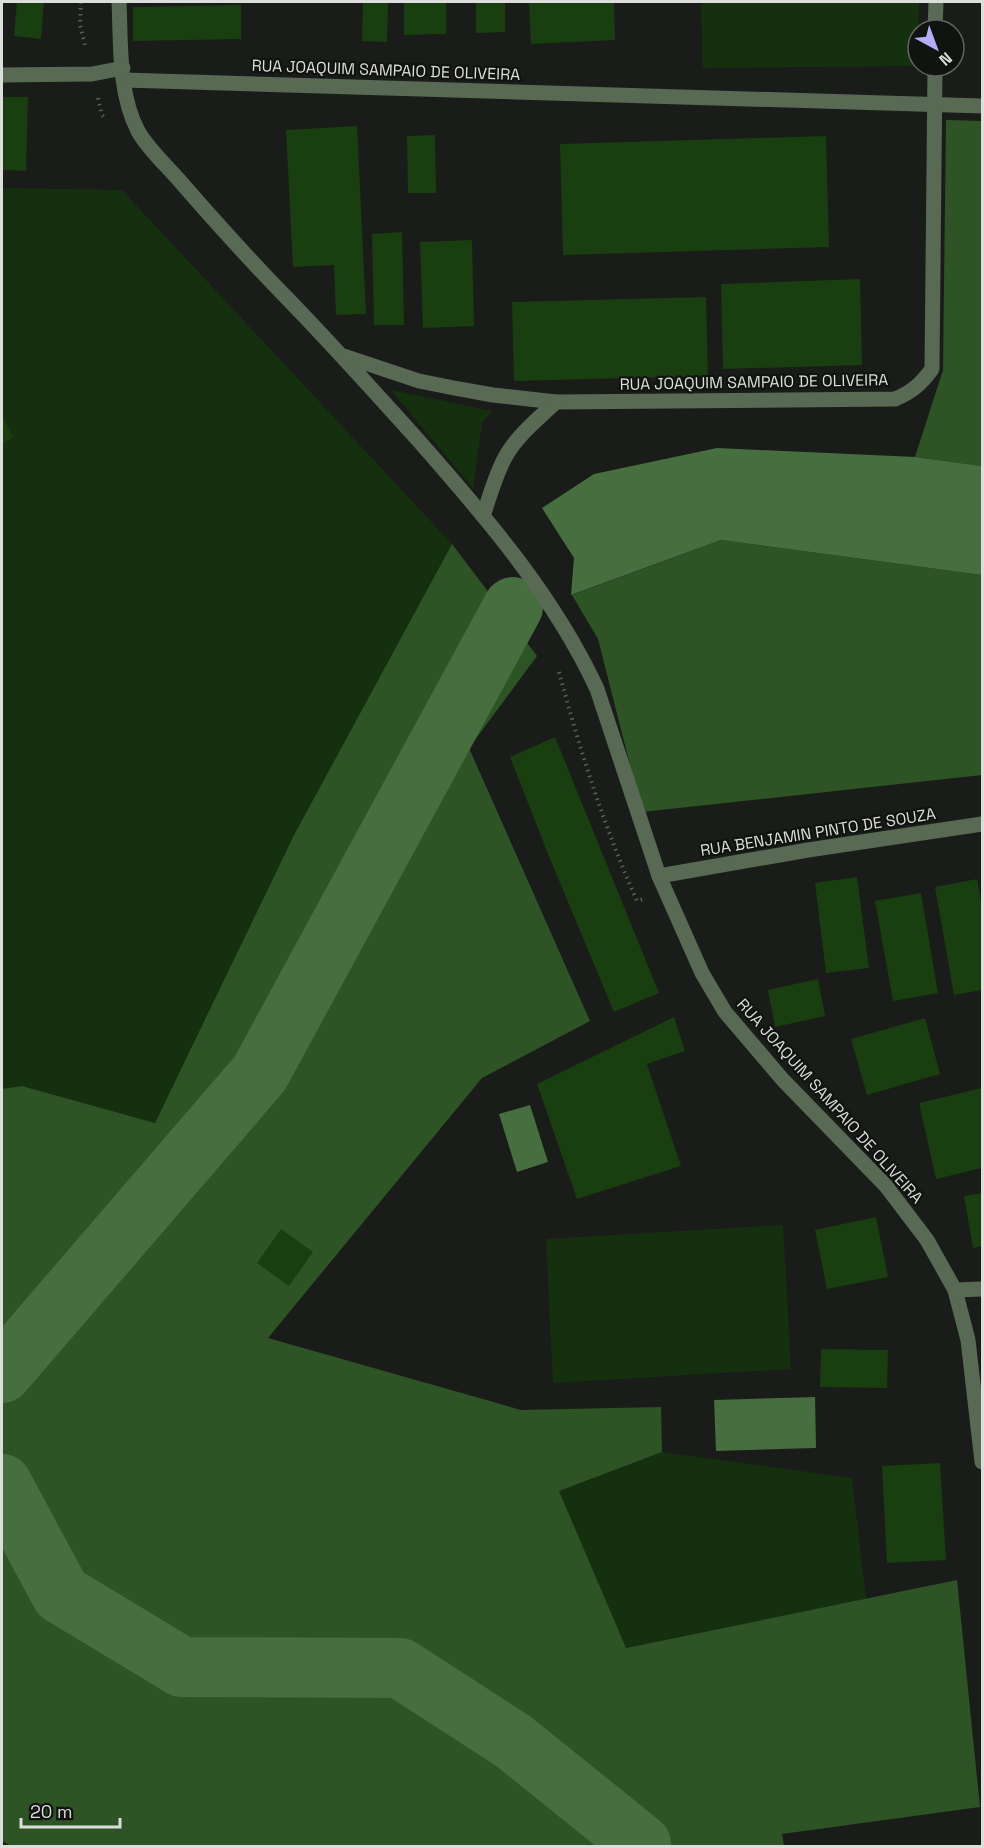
<svg xmlns="http://www.w3.org/2000/svg" width="984" height="1848" viewBox="0 0 984 1848" font-family="'Space Grotesk',sans-serif">
<style>
.green{fill:#15300f}
.forest{fill:#2e5426}
.water{fill:#476e3e}
.lines{fill:none;stroke-linecap:round;stroke-linejoin:round}
.river{stroke:#476e3e;stroke-width:60}
.building{fill:#193e10}
.path{stroke:#5c5e5b;stroke-width:4;stroke-dasharray:1.5 4.5;stroke-linecap:butt}
.minor{stroke:#586954;stroke-width:15}
.labels{text-anchor:middle;dominant-baseline:central;stroke-width:4.5;stroke-linejoin:round;paint-order:stroke}
.street-label{font-size:16px;fill:#dcdedc;stroke:#111310}
</style>
<rect width="100%" height="100%" fill="#1a1c19"/>
<g class="green">
<path d="M 701,2 L 919,2 L 918,66 L 703,68 Z"/>
<path d="M 2,188 L 122,190 L 452,544 L 294,835 L 155,1123 L 22,1086 L 2,1089 Z"/>
<path d="M 391,390 L 492,411 L 482,423 L 473,488 Z"/>
<path d="M 783,1225 L 791,1369 L 553,1383 L 546,1239 Z"/>
<path d="M 662,1452 L 852,1478 L 866,1599 L 625,1648 L 559,1491 Z"/>
</g>
<g class="forest">
<path d="M 946,120 L 982,121 L 982,466 L 915,457 L 943,370 Z"/>
<path d="M 721,540 L 982,575 L 982,775 L 642,812 L 598,639 L 572,595 Z"/>
<path d="M 452,544 L 537,656 L 469,748 L 590,1021 L 482,1078 L 268,1338 L 521,1410 L 661,1407 L 662,1452 L 559,1491 L 626,1648 L 957,1580 L 980,1807 L 782,1834 L 784,1846 L 11,1846 L 2,1841 L 2,1089 L 22,1086 L 155,1123 L 294,835 Z"/>
</g>
<g class="water">
<path d="M 717,448 L 915,457 L 982,466 L 982,575 L 721,540 L 571,595 L 574,558 L 542,508 L 594,474 Z"/>
<path d="M 530,1105 L 548,1162 L 517,1172 L 499,1114 Z"/>
<path d="M 815,1397 L 816,1448 L 716,1451 L 714,1400 Z"/>
</g>
<g class="lines">
<g class="river">
<path d="M 2,1373 L 260,1073 L 513,607"/>
<path d="M 2,1484 L 61,1594 L 182,1667 L 400,1668 L 513,1741 L 641,1844 L 641,1846"/>
</g>
</g>
<g class="building">
<path d="M 17,2 L 44,2 L 41,39 L 14,36 Z"/>
<path d="M 363,2 L 388,2 L 387,42 L 362,41 Z"/>
<path d="M 404,2 L 446,2 L 446,34 L 404,35 Z"/>
<path d="M 476,2 L 505,2 L 505,32 L 476,33 Z"/>
<path d="M 529,2 L 614,2 L 615,40 L 531,44 Z"/>
<path d="M 241,5 L 241,39 L 133,41 L 133,7 Z"/>
<path d="M 2,97 L 28,97 L 26,171 L 2,170 Z"/>
<path d="M 357,126 L 366,314 L 336,315 L 334,265 L 293,267 L 286,130 Z"/>
<path d="M 435,135 L 436,193 L 408,193 L 407,136 Z"/>
<path d="M 826,136 L 829,247 L 563,255 L 560,144 Z"/>
<path d="M 402,232 L 404,325 L 374,325 L 372,234 Z"/>
<path d="M 472,240 L 474,326 L 423,328 L 420,242 Z"/>
<path d="M 860,279 L 862,365 L 723,369 L 721,284 Z"/>
<path d="M 706,297 L 708,376 L 514,381 L 512,302 Z"/>
<path d="M 2,415 L 13,437 L 2,444 Z"/>
<path d="M 555,737 L 659,993 L 614,1012 L 550,859 L 510,757 Z"/>
<path d="M 857,877 L 869,968 L 826,973 L 815,883 Z"/>
<path d="M 977,879 L 982,908 L 982,990 L 954,995 L 935,887 Z"/>
<path d="M 921,893 L 938,993 L 893,1001 L 875,901 Z"/>
<path d="M 818,979 L 825,1016 L 775,1027 L 768,990 Z"/>
<path d="M 674,1017 L 685,1051 L 647,1064 L 681,1166 L 577,1199 L 537,1084 Z"/>
<path d="M 925,1018 L 940,1074 L 867,1095 L 851,1039 Z"/>
<path d="M 982,1088 L 982,1168 L 936,1179 L 919,1103 Z"/>
<path d="M 982,1193 L 982,1246 L 973,1248 L 964,1196 Z"/>
<path d="M 876,1217 L 888,1277 L 827,1289 L 815,1230 Z"/>
<path d="M 281,1229 L 313,1252 L 289,1286 L 257,1263 Z"/>
<path d="M 821,1349 L 888,1350 L 887,1388 L 820,1387 Z"/>
<path d="M 940,1463 L 946,1560 L 887,1563 L 882,1466 Z"/>
</g>
<g class="lines">
<g class="path">
<path d="M 81,2 L 80,25 L 86,49"/>
<path d="M 98,98 L 102,115 L 105,118"/>
<path d="M 559,672 C 580,750 604,827 637,901 L 644,899"/>
</g>
<g class="minor">
<path d="M 119,2 C 121,43 118,93 138,131 C 148,149 165,164 179,180 C 212,218 247,257 282,293 C 329,341 373,390 418,440 C 485,516 554,596 597,689 L 659,876 L 702,973 L 725,1012 L 783,1080 L 886,1186 L 927,1240 L 955,1290 L 968,1340 L 982,1462"/>
<path d="M 935,30 L 936,2"/>
<path d="M 2,75 L 92,74 L 123,68"/>
<path d="M 124,80 L 982,106"/>
<path d="M 344,356 L 419,381 L 454,388 L 493,395 L 556,402 L 895,399 C 912,392 921,384 932,369 L 935,66"/>
<path d="M 483,516 C 490,496 496,472 507,454 C 519,434 539,418 556,402"/>
<path d="M 659,876 L 808,850 L 982,824"/>
<path d="M 955,1290 L 982,1289"/>
</g>
</g>
<g class="labels">
<g class="street-label">
<text transform="translate(386 70) rotate(2)">RUA JOAQUIM SAMPAIO DE OLIVEIRA</text>
<text transform="translate(754 382) rotate(-1)">RUA JOAQUIM SAMPAIO DE OLIVEIRA</text>
<text transform="translate(818 832) rotate(-9)">RUA BENJAMIN PINTO DE SOUZA</text>
<text transform="translate(830 1101) rotate(48)">RUA JOAQUIM SAMPAIO DE OLIVEIRA</text>
</g>
</g>
<rect width="984" height="1848" fill="none" stroke="#dcdedc" stroke-width="6"/>
<g transform="translate(936 48) rotate(139)"><circle r="28" fill="#111310" stroke="#626462" stroke-width="1.5"/>
<path d="M0-4.5L10 22L0 15L-10 22Z" fill="#b6acf8"/>
<text y="-9" font-size="16" font-weight="bold" text-anchor="middle" fill="#dcdedc">N</text>
</g>
<path d="M21 1818v9h99v-9" fill="none" stroke="#dcdedc" stroke-width="3"/>
<text x="30" y="1818" font-size="18" fill="#dcdedc" stroke="#111310" stroke-width="4.5" paint-order="stroke">20 m</text>
</svg>
